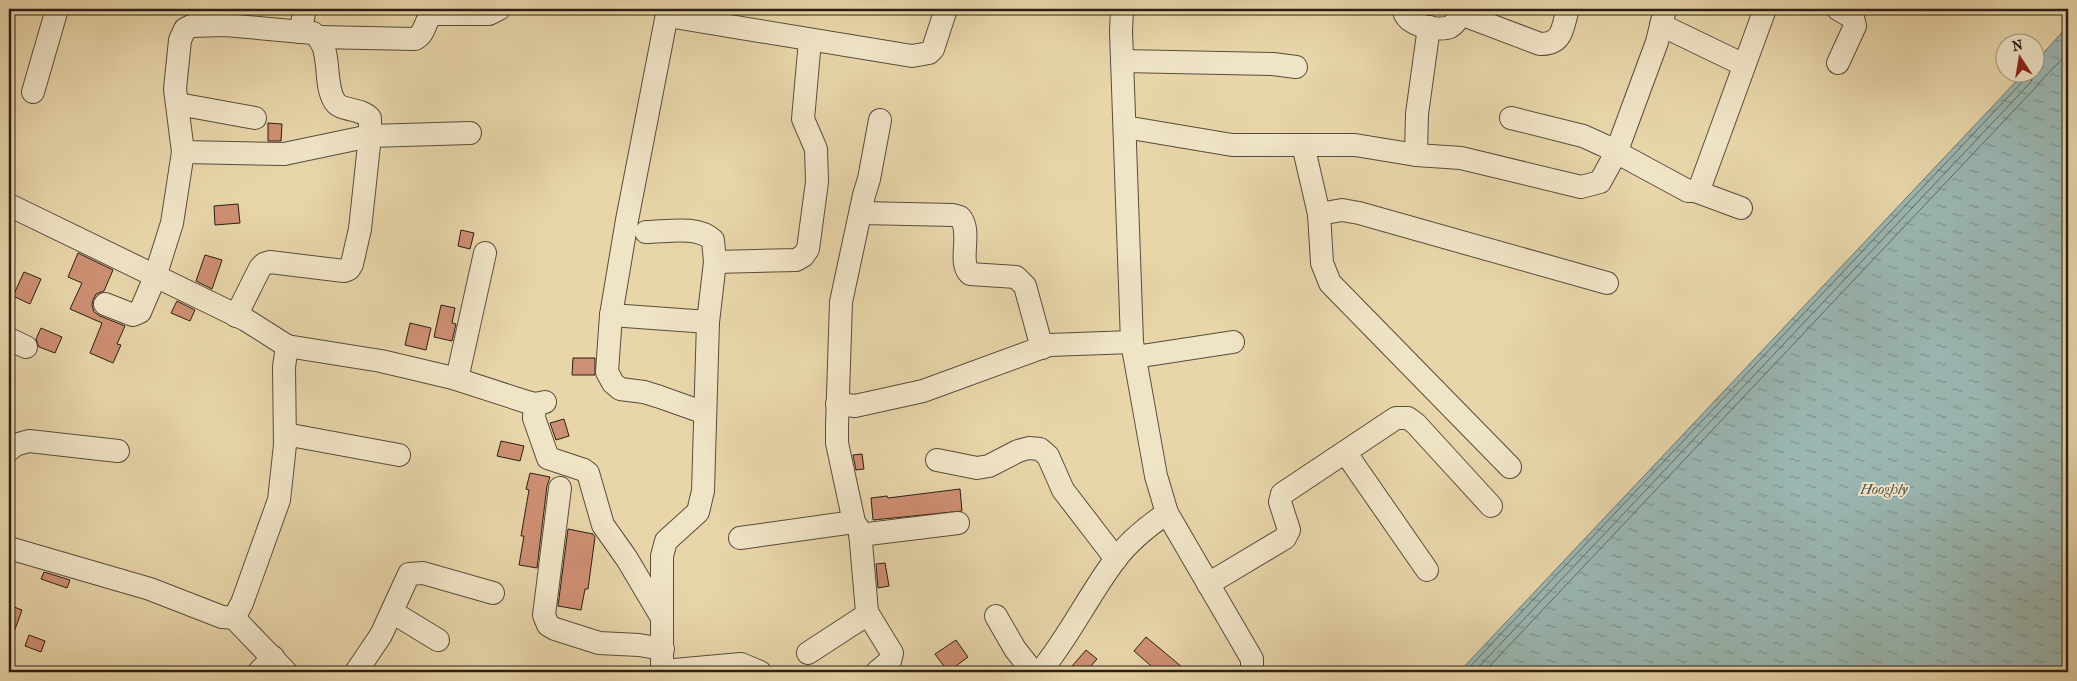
<svg xmlns="http://www.w3.org/2000/svg" width="2077" height="681" viewBox="0 0 2077 681" font-family="'IM FELL French Canon',serif">
<style>
.water{fill:url(#water-ripples);stroke:#6d7a74}
.lines{fill:none;stroke-linecap:round;stroke-linejoin:round}
.shore{stroke:#626a64;stroke-width:1}
.building{fill:#cf8f73;stroke:#2a1e17}
.minor-casing{stroke:#5a4c3c;stroke-width:24}
.minor{stroke:#f0e4c7;stroke-width:22}
.labels{text-anchor:middle;dominant-baseline:central;stroke-width:4;stroke-linejoin:round;paint-order:stroke}
.water-label{font-size:15px;font-style:italic;fill:#4c4c46;stroke:#f0e4c7}
</style>
<defs>
<pattern id="water-ripples" width="26" height="14" patternUnits="userSpaceOnUse" patternTransform="scale(1.25)"><rect width="26" height="14" fill="#9ab7b2"/><path d="M2 4q2-2 4 0t4 0M15 11q2-2 4 0t4 0" fill="none" stroke="#7e9490"/></pattern>
</defs>
<rect width="100%" height="100%" fill="#e8d6a9"/>
<filter id="stains"><feTurbulence type="fractalNoise" baseFrequency=".004" numOctaves="4"/><feColorMatrix values="0 0 0 0 .2 0 0 0 0 .09 0 0 0 0 .02 0 0 0 .5 -.17"/></filter>
<radialGradient id="worn" r=".72"><stop offset=".6" stop-color="#630" stop-opacity="0"/><stop offset="1" stop-color="#630" stop-opacity=".3"/></radialGradient>
<path class="water" d="M 2068,26 L 2068,672 L 1459,672 L 2024,73 L 2034,72 L 2035,62 Z"/>
<g class="lines">
<g class="shore">
<path d="M 1465,672 L 2026,78 L 2028,72"/>
<path d="M 1474,672 L 2031,82 L 2034,72"/>
<path d="M 1484,672 L 2036,87 C 2045,75 2057,65 2068,53"/>
</g>
</g>
<g class="building">
<path d="M 268,123 L 282,124 L 281,141 L 268,141 Z"/>
<path d="M 238,204 L 240,223 L 215,225 L 214,206 Z"/>
<path d="M 461,230 L 474,233 L 470,249 L 458,246 Z"/>
<path d="M 78,253 L 113,270 L 104,291 L 96,294 L 93,300 L 92,305 L 94,312 L 100,316 L 125,326 L 117,344 L 121,345 L 113,363 L 90,353 L 102,323 L 70,309 L 82,283 L 68,277 Z"/>
<path d="M 205,255 L 222,260 L 212,289 L 196,281 Z"/>
<path d="M 24,272 L 41,279 L 30,304 L 13,296 Z"/>
<path d="M 177,301 L 195,310 L 190,321 L 171,313 Z"/>
<path d="M 441,305 L 455,308 L 452,323 L 456,324 L 452,341 L 434,337 Z"/>
<path d="M 410,323 L 431,328 L 426,350 L 405,345 Z"/>
<path d="M 41,328 L 62,337 L 55,353 L 39,347 L 36,339 Z"/>
<path d="M 573,358 L 595,358 L 595,375 L 572,375 Z"/>
<path d="M 564,419 L 569,436 L 556,440 L 550,423 Z"/>
<path d="M 501,441 L 524,446 L 520,461 L 497,456 Z"/>
<path d="M 862,454 L 864,469 L 856,470 L 853,455 Z"/>
<path d="M 530,473 L 550,477 L 547,486 L 537,568 L 519,565 L 524,536 L 521,536 L 529,490 L 526,489 Z"/>
<path d="M 960,489 L 962,511 L 873,520 L 871,498 L 887,496 L 888,498 Z"/>
<path d="M 568,529 L 593,534 L 595,537 L 588,589 L 585,589 L 581,610 L 558,606 Z"/>
<path d="M 885,563 L 889,586 L 878,588 L 876,564 Z"/>
<path d="M 44,572 L 70,580 L 67,588 L 41,579 Z"/>
<path d="M 9,605 L 22,610 L 10,643 L 9,642 Z"/>
<path d="M 29,635 L 45,641 L 41,652 L 25,646 Z"/>
<path d="M 1146,637 L 1188,672 L 1158,672 L 1134,651 Z"/>
<path d="M 956,640 L 968,657 L 948,672 L 935,654 Z"/>
<path d="M 1086,650 L 1097,659 L 1086,672 L 1067,672 Z"/>
</g>
<g class="lines">
<defs>
<g id="minor">
<path d="M 668,9 L 627,220 L 611,315 L 607,372 L 613,383 L 620,389 L 644,392 L 660,397 L 705,413"/>
<path d="M 1122,9 L 1121,31 L 1132,342 L 1156,476 L 1167,513 L 1252,659 L 1252,672"/>
<path d="M 1404,9 C 1403,25 1438,32 1450,27 C 1457,23 1457,16 1466,16 L 1540,44 C 1564,44 1562,27 1568,9"/>
<path d="M 1838,9 L 1853,18 L 1855,26 L 1838,63"/>
<path d="M 668,16 L 912,56 L 929,53 L 933,49 L 946,9"/>
<path d="M 1661,25 L 1744,65"/>
<path d="M 300,32 L 305,9"/>
<path d="M 318,37 L 415,39 C 426,33 424,22 432,14 L 489,14 L 499,9"/>
<path d="M 1122,61 L 1273,64 L 1296,67"/>
<path d="M 33,92 L 57,9"/>
<path d="M 178,104 L 255,118"/>
<path d="M 1511,118 L 1583,136 L 1603,145 L 1688,191 L 1695,191 L 1700,187 L 1765,9"/>
<path d="M 1125,127 L 1232,145 L 1355,145 L 1416,155 L 1461,158 L 1581,187 L 1600,182 L 1616,153 L 1657,42 L 1665,9"/>
<path d="M 1303,145 L 1319,214 L 1322,263 L 1330,283 L 1510,467"/>
<path d="M 183,152 L 284,154 L 370,136 L 470,133"/>
<path d="M 1416,155 L 1417,114 L 1429,27"/>
<path d="M 1695,191 L 1741,208"/>
<path d="M 9,205 L 246,320 L 287,346 L 381,361 L 453,378 L 527,402 L 535,404 L 545,402"/>
<path d="M 861,213 L 953,215 L 960,217 C 973,232 957,262 970,274 L 1016,277 L 1025,286 L 1042,348"/>
<path d="M 1319,214 L 1342,210 L 1359,213 L 1607,283"/>
<path d="M 646,232 C 666,232 697,225 713,240 L 715,262 L 708,322 L 703,491 L 698,512 L 666,541 L 662,556 L 662,672"/>
<path d="M 715,262 L 796,260 L 803,256 L 808,249 L 817,182 L 816,149 L 803,119 L 810,40"/>
<path d="M 105,304 L 133,315 L 140,312 L 155,277 L 172,223 L 183,152 L 175,89 L 180,40 L 185,29 L 191,26 L 225,25 L 313,33 C 334,47 322,83 335,102 C 341,111 361,108 370,118 L 370,136 L 360,229 L 352,264 L 349,269 L 344,271 L 270,262 L 264,264 L 260,268 L 236,316"/>
<path d="M 611,315 L 708,322"/>
<path d="M 9,339 L 26,347"/>
<path d="M 1135,357 L 1233,342"/>
<path d="M 457,379 L 485,253"/>
<path d="M 535,404 L 534,418 L 548,458 L 584,470 L 588,473 L 603,525 L 627,559 L 662,618"/>
<path d="M 837,404 L 855,406 L 923,391 L 1049,345 L 1132,342"/>
<path d="M 285,434 L 399,455"/>
<path d="M 9,450 L 15,445 L 29,441 L 118,451"/>
<path d="M 1345,452 L 1427,570"/>
<path d="M 937,460 L 977,468 L 989,466 L 1018,451 L 1029,448 L 1040,449 L 1048,456 L 1063,490 L 1116,559"/>
<path d="M 560,488 L 544,615 L 548,625 L 555,629 L 599,643 L 639,645 L 663,649"/>
<path d="M 860,535 L 958,523"/>
<path d="M 740,538 L 854,522"/>
<path d="M 9,548 L 150,589 L 222,617 L 234,618 L 286,672"/>
<path d="M 1208,584 L 1285,538 L 1289,530 L 1280,502 L 1282,494 L 1396,418 L 1408,418 L 1416,424 L 1491,506"/>
<path d="M 392,612 L 438,640"/>
<path d="M 996,616 L 1015,649 L 1033,672"/>
<path d="M 234,618 L 242,603 L 279,500 L 285,445 L 284,367 L 287,346"/>
<path d="M 808,653 L 868,614"/>
<path d="M 663,671 L 741,664 L 760,672"/>
<path d="M 259,672 L 273,657"/>
<path d="M 356,672 L 381,635 L 409,574 L 423,573 L 493,593"/>
<path d="M 877,672 L 890,661 L 892,653 L 867,612 L 860,531 L 854,522 L 837,443 L 837,426 L 841,302 L 864,195 L 869,179 L 880,120"/>
<path d="M 1040,672 C 1069,637 1088,596 1115,560 C 1129,541 1148,526 1167,513"/>
</g>
</defs>
<use href="#minor" class="minor-casing"/>
<use href="#minor" class="minor"/>
</g>
<g class="labels">
<g class="water-label">
<text x="1884" y="489">Hooghly</text>
</g>
</g>
<rect width="2077" height="681" fill="none" stroke="#e8d6a9" stroke-width="30"/>
<rect x="10" y="10" width="2057" height="661" fill="none" stroke="#2a1e17" stroke-width="2.5"/>
<rect x="15" y="15" width="2047" height="651" fill="none" stroke="#2a1e17"/>
<g transform="translate(2020 58) rotate(348)"><circle r="24" fill="#f0e4c7" stroke="#a19581"/>
<path d="M0-4L9 19L0 12L-9 19Z" fill="#8f2418"/>
<text y="-8" font-size="14" font-weight="bold" text-anchor="middle" fill="#2a1e17">N</text>
</g>
<rect width="100%" height="100%" filter="url(#stains)"/>
<rect width="100%" height="100%" fill="url(#worn)"/>
</svg>
